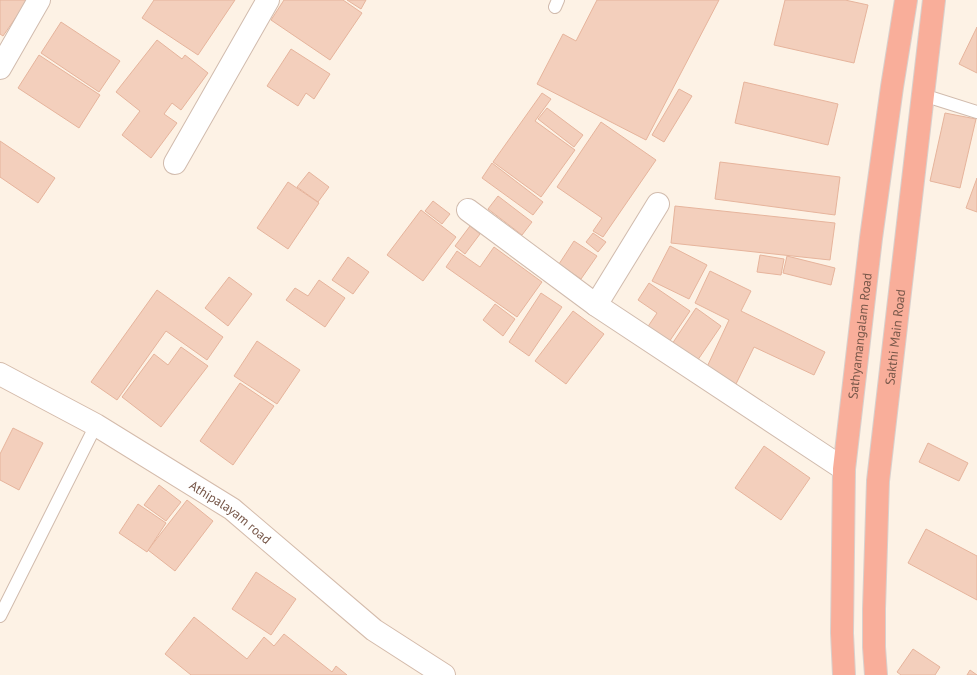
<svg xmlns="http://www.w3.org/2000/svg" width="977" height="675" viewBox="0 0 977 675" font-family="'PT Sans',sans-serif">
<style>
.building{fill:#f3cfbc;stroke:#e6b49c}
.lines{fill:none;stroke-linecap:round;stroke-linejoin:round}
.lane-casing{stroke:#d1bbad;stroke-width:14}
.street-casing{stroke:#d1bbad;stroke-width:24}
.secondary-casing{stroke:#d4bbab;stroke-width:24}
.highway-casing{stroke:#d9d0cc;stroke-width:24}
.lane{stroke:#fff;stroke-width:12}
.street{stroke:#fff;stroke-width:22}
.secondary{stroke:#fff;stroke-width:22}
.highway{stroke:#f9ae9a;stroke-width:22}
.labels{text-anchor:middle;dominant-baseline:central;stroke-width:3;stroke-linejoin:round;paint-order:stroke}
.street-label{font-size:13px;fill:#775749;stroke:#fff7ec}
</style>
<rect width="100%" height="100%" fill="#fdf2e5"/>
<g class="building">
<path d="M 0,0 L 28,0 L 3,36 L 0,34 Z"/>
<path d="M 154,0 L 235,0 L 198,55 L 142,18 Z"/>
<path d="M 284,0 L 343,0 L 362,13 L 330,60 L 271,20 Z"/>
<path d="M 347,0 L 366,0 L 361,9 Z"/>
<path d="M 597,0 L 719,0 L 646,140 L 537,84 L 563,34 L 576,41 Z"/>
<path d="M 785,0 L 845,0 L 868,5 L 854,63 L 774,45 Z"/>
<path d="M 61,22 L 120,61 L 99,92 L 41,53 Z"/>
<path d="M 977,27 L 977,73 L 959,64 Z"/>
<path d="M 157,40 L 182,59 L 185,55 L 208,73 L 181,110 L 172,103 L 164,114 L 177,123 L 151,158 L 122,135 L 140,111 L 116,92 Z"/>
<path d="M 291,49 L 330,74 L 314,99 L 306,93 L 298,106 L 267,86 Z"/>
<path d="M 39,55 L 100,95 L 79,128 L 18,88 Z"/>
<path d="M 744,82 L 838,104 L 828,145 L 735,123 Z"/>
<path d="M 679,89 L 692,96 L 664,142 L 652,135 Z"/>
<path d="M 542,93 L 551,99 L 535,121 L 575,150 L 541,197 L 493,162 Z"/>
<path d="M 547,108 L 583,135 L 574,147 L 538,119 Z"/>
<path d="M 945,113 L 976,119 L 960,188 L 930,181 Z"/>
<path d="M 601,122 L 656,160 L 603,237 L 593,231 L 602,218 L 557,187 Z"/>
<path d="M 0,141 L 55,178 L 38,203 L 0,177 Z"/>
<path d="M 720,162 L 840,177 L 835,215 L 715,199 Z"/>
<path d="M 492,163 L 543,202 L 533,215 L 482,178 Z"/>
<path d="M 309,172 L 329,187 L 318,202 L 297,187 Z"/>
<path d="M 977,178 L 977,212 L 966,208 Z"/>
<path d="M 288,182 L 319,203 L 288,249 L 257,228 Z"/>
<path d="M 498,196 L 532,222 L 522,235 L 488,209 Z"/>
<path d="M 433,201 L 450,214 L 442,224 L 425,211 Z"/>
<path d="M 675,206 L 835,223 L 830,260 L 671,243 Z"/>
<path d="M 421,210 L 456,237 L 423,281 L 387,255 Z"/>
<path d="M 470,226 L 480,234 L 465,254 L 455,246 Z"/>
<path d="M 593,233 L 606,242 L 598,252 L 586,242 Z"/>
<path d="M 574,241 L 597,256 L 581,279 L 559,264 Z"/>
<path d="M 670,246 L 707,265 L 689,299 L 652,281 Z"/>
<path d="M 494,247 L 542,282 L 517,317 L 446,267 L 457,251 L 480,267 Z"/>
<path d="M 760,255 L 784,259 L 781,275 L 757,272 Z"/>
<path d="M 787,256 L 835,268 L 831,285 L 783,273 Z"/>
<path d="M 348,257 L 369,272 L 353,294 L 332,280 Z"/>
<path d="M 710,271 L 751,291 L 741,311 L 825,352 L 814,375 L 754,347 L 736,384 L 706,369 L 729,320 L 695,303 Z"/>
<path d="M 229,277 L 252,294 L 228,326 L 205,308 Z"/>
<path d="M 319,280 L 345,298 L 325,327 L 286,300 L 295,288 L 308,296 Z"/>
<path d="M 649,283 L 690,311 L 669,342 L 647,328 L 657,313 L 638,300 Z"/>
<path d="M 157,290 L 223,337 L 207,360 L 166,331 L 117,400 L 91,382 Z"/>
<path d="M 541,293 L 562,307 L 529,356 L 509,342 Z"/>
<path d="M 495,304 L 515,319 L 503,336 L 483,320 Z"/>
<path d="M 696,308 L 721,326 L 695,364 L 670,347 Z"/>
<path d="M 573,311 L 604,334 L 566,384 L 535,361 Z"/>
<path d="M 257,341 L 300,370 L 277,404 L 234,376 Z"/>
<path d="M 181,347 L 208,366 L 161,427 L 122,397 L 154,354 L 168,365 Z"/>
<path d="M 240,383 L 274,406 L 233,465 L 200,441 Z"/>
<path d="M 13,428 L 43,443 L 19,490 L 0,480 L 0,454 Z"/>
<path d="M 928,443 L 968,463 L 959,481 L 919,462 Z"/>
<path d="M 764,446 L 810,478 L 781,520 L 735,488 Z"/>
<path d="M 159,485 L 181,502 L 166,521 L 144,505 Z"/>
<path d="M 187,500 L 213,521 L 175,571 L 148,550 Z"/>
<path d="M 138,504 L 166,523 L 147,552 L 119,533 Z"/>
<path d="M 926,529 L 977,556 L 977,600 L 908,563 Z"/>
<path d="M 256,572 L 296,599 L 271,635 L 232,609 Z"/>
<path d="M 194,617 L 247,659 L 264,637 L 274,646 L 284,634 L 332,672 L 336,666 L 347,675 L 191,675 L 165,654 Z"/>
<path d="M 913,649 L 940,667 L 935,675 L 901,675 L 897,672 Z"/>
<path d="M 970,670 L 977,675 L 967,675 Z"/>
</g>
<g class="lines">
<defs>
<g id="lane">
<path d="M 555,7 L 558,0"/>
<path d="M 923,95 L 977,112"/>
<path d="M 0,616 L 96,425"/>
</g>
<g id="street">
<path d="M 0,68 L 39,0"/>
<path d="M 175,163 L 268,0"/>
<path d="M 468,210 L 596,305 L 844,469"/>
<path d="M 596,305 L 658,204"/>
</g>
<g id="secondary">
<path id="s1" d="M 0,374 L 96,425 L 232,509 L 374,630 L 444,675"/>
</g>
<g id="highway">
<path id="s2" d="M 844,675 L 842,633 L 844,469 L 871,238 L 892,87 L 906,0"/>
<path id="s3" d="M 876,675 L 874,647 L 874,609 L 878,481 L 934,0"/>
</g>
</defs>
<use href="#lane" class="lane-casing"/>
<use href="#street" class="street-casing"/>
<use href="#secondary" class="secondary-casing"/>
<use href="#highway" class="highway-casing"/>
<use href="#lane" class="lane"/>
<use href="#street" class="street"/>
<use href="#secondary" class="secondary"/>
<use href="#highway" class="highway"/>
</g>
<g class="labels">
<g class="street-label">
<text stroke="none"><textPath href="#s2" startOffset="340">Sathyamangalam Road</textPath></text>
<text stroke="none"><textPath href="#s3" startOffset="339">Sakthi Main Road</textPath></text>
<text stroke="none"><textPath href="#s1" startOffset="269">Athipalayam road</textPath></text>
</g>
</g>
</svg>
